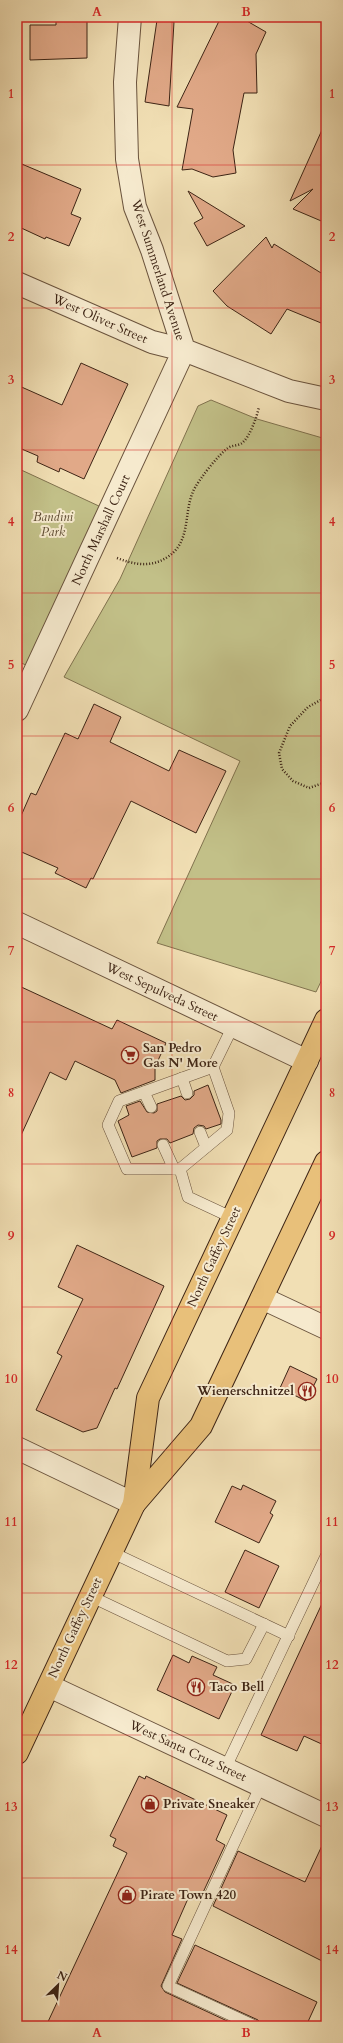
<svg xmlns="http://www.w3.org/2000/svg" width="343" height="2043" viewBox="0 0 343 2043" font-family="Cardo,serif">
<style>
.green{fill:#c2c088;stroke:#80724e}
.building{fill:#e1a988;stroke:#3d2415}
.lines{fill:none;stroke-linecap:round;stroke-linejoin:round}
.service-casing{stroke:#6a533d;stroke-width:12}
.minor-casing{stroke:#6a533d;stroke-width:24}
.primary-casing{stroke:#3d2415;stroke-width:24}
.path{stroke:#3d2415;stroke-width:2.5;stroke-dasharray:1 2;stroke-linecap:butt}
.service{stroke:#f6eace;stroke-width:11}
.minor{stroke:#f6eace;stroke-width:22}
.primary{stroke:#e8c07a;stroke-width:22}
.grid{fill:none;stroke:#d62828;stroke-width:1;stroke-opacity:0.55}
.labels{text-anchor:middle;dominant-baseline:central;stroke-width:4;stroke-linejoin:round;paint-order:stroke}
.street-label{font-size:13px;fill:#3d2415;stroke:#f6eace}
.park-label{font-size:13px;font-style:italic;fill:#5e4b32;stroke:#f6eace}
.poi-label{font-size:13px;font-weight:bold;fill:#3d2415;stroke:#f6eace;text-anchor:start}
.neatline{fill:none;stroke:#d62828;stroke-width:1.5}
.grid-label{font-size:13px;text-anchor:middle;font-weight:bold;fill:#d62828}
</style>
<rect width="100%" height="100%" fill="#f1dfb4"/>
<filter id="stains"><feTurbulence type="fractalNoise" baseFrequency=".005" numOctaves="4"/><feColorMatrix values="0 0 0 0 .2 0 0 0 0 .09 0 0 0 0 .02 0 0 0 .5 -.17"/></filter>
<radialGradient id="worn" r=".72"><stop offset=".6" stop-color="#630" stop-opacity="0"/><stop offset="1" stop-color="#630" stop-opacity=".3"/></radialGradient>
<g class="green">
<path d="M 211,400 L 257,419 L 326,439 L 326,971 L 316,992 L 157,943 L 240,761 L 64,677 L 120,579 L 198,406 Z"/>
<path d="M 17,468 L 101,507 L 28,666 L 17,661 Z"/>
</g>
<g class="building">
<path d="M 56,17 L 87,17 L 87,58 L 30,60 L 30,25 L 56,25 Z"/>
<path d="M 221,17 L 240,17 L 266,32 L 256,54 L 257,93 L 244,93 L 233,150 L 236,173 L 213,177 L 192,169 L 182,170 L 193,109 L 177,107 Z"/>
<path d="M 157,20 L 174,22 L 169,106 L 145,102 Z"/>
<path d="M 326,121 L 326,223 L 293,209 L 313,189 L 290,201 Z"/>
<path d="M 17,162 L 81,189 L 71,214 L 81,218 L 69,246 L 46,237 L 45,239 L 17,226 Z"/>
<path d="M 188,191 L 245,226 L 207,246 L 194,223 L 203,218 Z"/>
<path d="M 266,237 L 272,248 L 274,244 L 326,276 L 326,325 L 287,309 L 271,334 L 227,306 L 213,291 Z"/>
<path d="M 81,363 L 128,384 L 84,479 L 60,468 L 59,472 L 37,462 L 38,456 L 17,447 L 17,385 L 62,405 Z"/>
<path d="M 94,704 L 121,717 L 110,742 L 169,771 L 179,750 L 226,771 L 196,833 L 131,801 L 93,879 L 91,878 L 86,888 L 55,873 L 58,868 L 17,850 L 17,825 L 31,793 L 36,795 L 65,733 L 78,739 Z"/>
<path d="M 17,985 L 112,1029 L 117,1020 L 166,1043 L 155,1067 L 155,1080 L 121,1093 L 115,1080 L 75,1061 L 66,1080 L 50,1072 L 17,1144 Z"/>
<path d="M 208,1085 L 221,1120 L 221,1124 L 206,1129 L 204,1126 L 198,1125 L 194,1128 L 193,1134 L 170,1143 L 167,1139 L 160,1139 L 157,1141 L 157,1148 L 132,1157 L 118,1121 L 129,1115 L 126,1106 L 140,1101 L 147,1112 L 154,1113 L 157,1111 L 157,1104 L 181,1096 L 185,1100 L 190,1099 L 194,1095 L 194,1091 Z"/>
<path d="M 77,1245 L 164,1286 L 117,1389 L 115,1388 L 97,1428 L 83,1432 L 36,1410 L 62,1356 L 57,1353 L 83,1299 L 58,1287 Z"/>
<path d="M 290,1366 L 317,1379 L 306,1401 L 280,1388 Z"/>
<path d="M 243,1485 L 276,1501 L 270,1513 L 273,1515 L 259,1543 L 215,1522 L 232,1486 L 241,1490 Z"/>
<path d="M 245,1550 L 279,1566 L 259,1608 L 225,1592 Z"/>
<path d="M 326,1595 L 326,1746 L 304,1736 L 297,1751 L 261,1735 Z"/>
<path d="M 173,1655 L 189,1663 L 192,1656 L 217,1667 L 213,1675 L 235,1685 L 219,1719 L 157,1690 Z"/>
<path d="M 139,1776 L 145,1779 L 146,1776 L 227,1815 L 216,1840 L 225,1845 L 200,1899 L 190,1894 L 172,1935 L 182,1939 L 161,1986 L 165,1992 L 238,2026 L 46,2026 L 127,1853 L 113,1846 L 116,1839 L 110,1836 Z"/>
<path d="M 326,1837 L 326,1963 L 213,1906 L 238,1851 L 305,1882 Z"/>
<path d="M 195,1945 L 317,2002 L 306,2026 L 262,2026 L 258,2020 L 177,1983 Z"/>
</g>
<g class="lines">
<defs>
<g id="service">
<path d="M 182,1078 L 187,1093"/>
<path d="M 144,1092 L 151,1107"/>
<path d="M 200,1132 L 206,1147"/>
<path d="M 163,1145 L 174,1169"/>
<path d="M 180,1169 L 127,1169 L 108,1125 L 119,1101 L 213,1067"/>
<path d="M 233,1218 L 188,1197 L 180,1169 L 227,1130 L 229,1113 L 213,1067 L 233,1026"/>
<path d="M 111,1552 L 289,1636"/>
<path d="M 90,1596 L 227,1661 L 246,1659 L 264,1624"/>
<path d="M 225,1769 L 326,1556"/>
<path d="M 255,2026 L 168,1986 L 261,1785"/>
</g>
<g id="minor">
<path d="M 130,17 L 125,82 L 127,159 L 135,207 L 152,250 L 184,350 L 289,391 L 326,399"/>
<path d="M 17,283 L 152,342 L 184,350 L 17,710"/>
<path d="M 17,923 L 307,1061"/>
<path d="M 262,1298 L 326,1328"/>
<path d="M 17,1448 L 134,1504"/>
<path d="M 49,1686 L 326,1816"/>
</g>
<g id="primary">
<path d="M 134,1504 L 148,1398 L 326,1020"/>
<path d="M 17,1753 L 134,1504 L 201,1426 L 326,1162"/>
</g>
</defs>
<use href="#service" class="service-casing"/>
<use href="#minor" class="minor-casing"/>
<use href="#primary" class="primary-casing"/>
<g class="path">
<path d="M 117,558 C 135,565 152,568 169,556 C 193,539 182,508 196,486 C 202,476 218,455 228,448 C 232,445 238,446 242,443 C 250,437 257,416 259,407"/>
<path d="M 326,697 L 308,707 L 290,726 L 279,753 L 282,769 L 293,781 L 309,788 L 326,782"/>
</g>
<use href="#service" class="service"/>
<use href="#minor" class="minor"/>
<use href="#primary" class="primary"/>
</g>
<path class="grid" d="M 172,17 L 172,2026M 17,165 L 326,165M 17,308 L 326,308M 17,450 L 326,450M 17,593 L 326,593M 17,736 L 326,736M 17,879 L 326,879M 17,1022 L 326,1022M 17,1164 L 326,1164M 17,1307 L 326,1307M 17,1450 L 326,1450M 17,1593 L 326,1593M 17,1735 L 326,1735M 17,1878 L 326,1878"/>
<defs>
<symbol id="supermarket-ring" viewBox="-11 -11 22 22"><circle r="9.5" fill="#f6eace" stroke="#8f2418" stroke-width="1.5"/><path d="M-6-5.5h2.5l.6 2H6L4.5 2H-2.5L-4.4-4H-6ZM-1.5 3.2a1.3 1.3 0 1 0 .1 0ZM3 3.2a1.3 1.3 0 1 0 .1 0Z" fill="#8f2418"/></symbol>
<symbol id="restaurant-ring" viewBox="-11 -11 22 22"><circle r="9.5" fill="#f6eace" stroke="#8f2418" stroke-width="1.5"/><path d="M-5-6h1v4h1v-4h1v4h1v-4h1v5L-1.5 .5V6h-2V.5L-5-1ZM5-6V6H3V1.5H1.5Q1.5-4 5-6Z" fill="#8f2418"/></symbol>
<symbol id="shop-ring" viewBox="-11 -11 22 22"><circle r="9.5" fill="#f6eace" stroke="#8f2418" stroke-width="1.5"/><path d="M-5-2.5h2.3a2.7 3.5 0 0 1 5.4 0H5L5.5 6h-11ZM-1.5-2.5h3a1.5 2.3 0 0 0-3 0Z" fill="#8f2418"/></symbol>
</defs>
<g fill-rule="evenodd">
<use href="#supermarket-ring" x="120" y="1045" width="20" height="20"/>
<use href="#restaurant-ring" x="297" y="1381" width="20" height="20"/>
<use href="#restaurant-ring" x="186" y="1677" width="20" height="20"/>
<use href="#shop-ring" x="140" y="1794" width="20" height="20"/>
<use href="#shop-ring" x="117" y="1885" width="20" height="20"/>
</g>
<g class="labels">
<g class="street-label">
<text transform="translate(158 270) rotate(72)">West Summerland Avenue</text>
<text transform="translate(100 319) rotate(24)">West Oliver Street</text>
<text transform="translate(101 530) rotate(-65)">North Marshall Court</text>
<text transform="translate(162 992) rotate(25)">West Sepulveda Street</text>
<text transform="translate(214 1257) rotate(-65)">North Gaffey Street</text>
<text transform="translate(75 1628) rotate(-65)">North Gaffey Street</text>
<text transform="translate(188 1751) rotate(25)">West Santa Cruz Street</text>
</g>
<g class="park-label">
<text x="53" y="517">Bandini<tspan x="53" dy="15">Park</tspan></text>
</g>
<g class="poi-label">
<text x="143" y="1048">San Pedro<tspan x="143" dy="15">Gas N' More</tspan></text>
<text x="294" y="1391" text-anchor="end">Wienerschnitzel</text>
<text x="209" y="1687">Taco Bell</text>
<text x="163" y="1804">Private Sneaker</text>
<text x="140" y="1895">Pirate Town 420</text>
</g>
</g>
<rect width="343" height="2043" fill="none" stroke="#f1dfb4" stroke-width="44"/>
<g transform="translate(58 1985) rotate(25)" stroke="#f6eace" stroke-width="3" paint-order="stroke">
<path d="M0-3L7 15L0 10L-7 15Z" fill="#3d2415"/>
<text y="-6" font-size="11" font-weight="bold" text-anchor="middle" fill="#3d2415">N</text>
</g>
<rect x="22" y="22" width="299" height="1999" class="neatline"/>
<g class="grid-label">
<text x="97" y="16">A</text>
<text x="246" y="16">B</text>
<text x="11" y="98">1</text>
<text x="332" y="98">1</text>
<text x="11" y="241">2</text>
<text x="332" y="241">2</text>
<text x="11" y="384">3</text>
<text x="332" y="384">3</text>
<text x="11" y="526">4</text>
<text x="332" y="526">4</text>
<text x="11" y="669">5</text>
<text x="332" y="669">5</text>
<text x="11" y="812">6</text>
<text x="332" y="812">6</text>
<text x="11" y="955">7</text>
<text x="332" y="955">7</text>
<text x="11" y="1097">8</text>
<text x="332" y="1097">8</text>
<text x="11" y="1240">9</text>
<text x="332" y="1240">9</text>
<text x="11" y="1383">10</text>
<text x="332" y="1383">10</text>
<text x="11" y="1526">11</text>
<text x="332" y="1526">11</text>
<text x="11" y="1669">12</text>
<text x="332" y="1669">12</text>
<text x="11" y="1811">13</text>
<text x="332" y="1811">13</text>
<text x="11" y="1954">14</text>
<text x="332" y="1954">14</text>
<text x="97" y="2037">A</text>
<text x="246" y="2037">B</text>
</g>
<rect width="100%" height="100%" filter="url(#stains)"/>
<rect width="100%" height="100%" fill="url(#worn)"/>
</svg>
